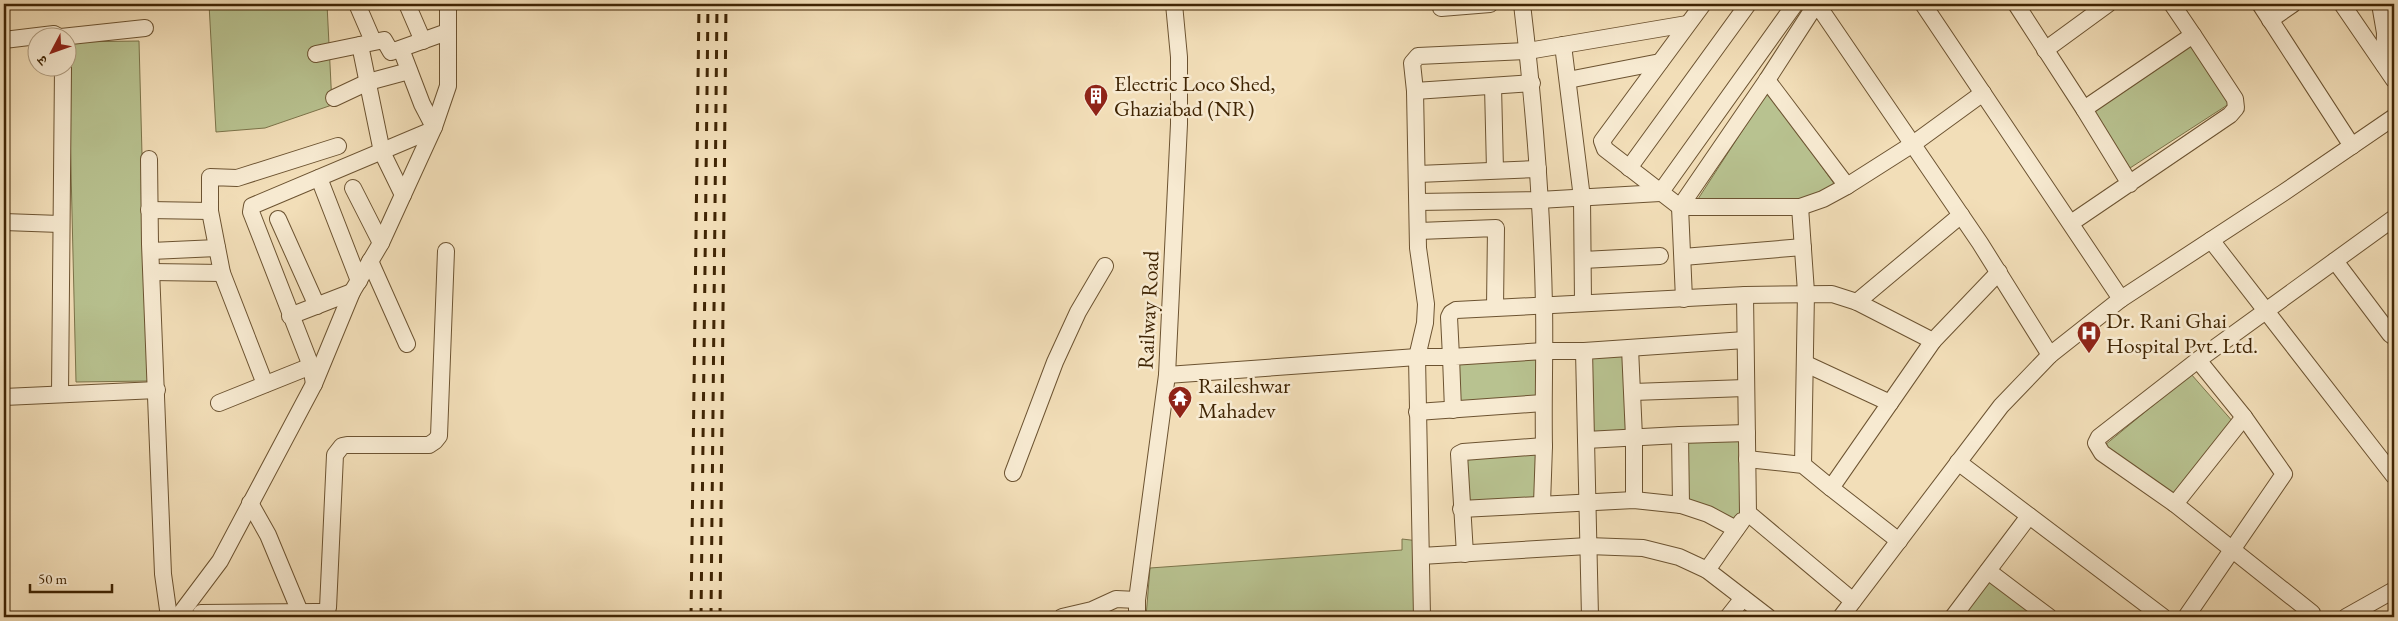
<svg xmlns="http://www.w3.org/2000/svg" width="2398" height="621" viewBox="0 0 2398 621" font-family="'EB Garamond','Noto Serif Devanagari',serif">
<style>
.green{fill:#b8c290;stroke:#7c744a}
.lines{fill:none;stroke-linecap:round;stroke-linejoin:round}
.minor-casing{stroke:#6c5331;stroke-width:18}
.minor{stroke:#f7ead1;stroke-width:16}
.rail{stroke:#402504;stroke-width:3;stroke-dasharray:9 9;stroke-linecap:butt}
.labels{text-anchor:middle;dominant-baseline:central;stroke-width:5;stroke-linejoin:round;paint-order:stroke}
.poi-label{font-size:22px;fill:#402504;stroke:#f7ead1;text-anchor:start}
.street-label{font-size:22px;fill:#402504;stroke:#f7ead1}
</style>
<rect width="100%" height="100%" fill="#f2deb8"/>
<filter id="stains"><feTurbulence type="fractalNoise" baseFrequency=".004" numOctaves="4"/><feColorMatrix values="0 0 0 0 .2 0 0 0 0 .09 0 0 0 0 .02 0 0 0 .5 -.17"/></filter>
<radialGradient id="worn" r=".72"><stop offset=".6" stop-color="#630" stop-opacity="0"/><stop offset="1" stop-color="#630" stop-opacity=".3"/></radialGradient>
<g class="green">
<path d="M 209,4 L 327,4 L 332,105 L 265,128 L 216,132 Z"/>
<path d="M 139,41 L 148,381 L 76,382 L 68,42 Z"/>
<path d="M 2194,43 L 2232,102 L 2130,168 L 2092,109 Z"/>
<path d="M 1768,91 L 1835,185 L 1806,199 L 1698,199 Z"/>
<path d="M 1627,353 L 1631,434 L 1592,435 L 1588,354 Z"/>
<path d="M 1539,357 L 1540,400 L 1456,407 L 1456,360 Z"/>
<path d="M 2191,374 L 2234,423 L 2174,500 L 2105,445 Z"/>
<path d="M 1745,436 L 1745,513 L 1737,524 L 1683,503 L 1683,437 Z"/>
<path d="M 1540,449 L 1538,501 L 1466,505 L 1463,455 Z"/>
<path d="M 1402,539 L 1419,541 L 1417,617 L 1146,617 L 1150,568 L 1402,550 Z"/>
<path d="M 1990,578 L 2041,617 L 1972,617 L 1964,611 Z"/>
</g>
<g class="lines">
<defs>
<g id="minor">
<path d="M 357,4 L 373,41"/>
<path d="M 407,4 L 423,41"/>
<path d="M 1522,4 C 1534,104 1542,205 1544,306 C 1545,353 1543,399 1544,446"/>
<path d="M 1703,4 L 1602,141 L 1605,149 L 1680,207 L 1767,80 L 1811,12 L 1816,9 L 1821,10 L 1980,243 L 2050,355"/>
<path d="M 1923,4 L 2121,299"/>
<path d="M 2016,4 L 2084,109"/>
<path d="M 2172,4 L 2193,35"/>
<path d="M 2260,4 L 2352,146"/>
<path d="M 2342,4 L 2394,80"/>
<path d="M 2380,4 L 2385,33 L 2384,65"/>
<path d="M 1441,8 L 1490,4"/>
<path d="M 2270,20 L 2293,4"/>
<path d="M 61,37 L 145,28"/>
<path d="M 4,40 L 54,34 L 61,38"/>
<path d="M 360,45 L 382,152 L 403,195"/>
<path d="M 1563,45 L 1582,198 L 1583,303"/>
<path d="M 401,49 L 422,104 L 434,127"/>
<path d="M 2045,50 L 2108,4"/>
<path d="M 316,54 L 384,40 L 391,52 L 447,32"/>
<path d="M 1568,80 L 1660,62"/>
<path d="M 1493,86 L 1495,170"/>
<path d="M 1415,91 L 1532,83"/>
<path d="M 334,98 L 368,82 L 409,71"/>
<path d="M 149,159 L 150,244 L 163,574 L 169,617"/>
<path d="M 1629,168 L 1748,4"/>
<path d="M 1418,174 L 1538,169"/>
<path d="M 319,178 L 359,281"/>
<path d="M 1847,186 L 1913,144 L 1983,93"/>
<path d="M 353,188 L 381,243"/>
<path d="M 1418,202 L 1539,200 L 1660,193 L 1795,4"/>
<path d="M 1800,207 L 1806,292 L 1803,465"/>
<path d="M 149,210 L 210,211"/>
<path d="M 278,219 L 317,306"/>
<path d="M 4,222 L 60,224"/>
<path d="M 2071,223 L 2230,115 L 2236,108 L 2235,99 L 2193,35 L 2084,109 L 2130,184"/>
<path d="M 1419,231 L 1496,228 L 1495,307"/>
<path d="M 2211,240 L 2394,476"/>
<path d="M 151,251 L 217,248"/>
<path d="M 1683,257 L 1803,247"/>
<path d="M 1583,260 L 1660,256"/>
<path d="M 370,261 L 407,344"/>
<path d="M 2335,261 L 2390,334 L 2394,337"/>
<path d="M 152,272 L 222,273"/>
<path d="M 1745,295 L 1748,513 L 1853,601"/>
<path d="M 1684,299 L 1680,207 L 1800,207 L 1823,199 L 1847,186 L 1767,80"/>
<path d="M 1857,302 L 1961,215"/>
<path d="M 290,316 L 352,292"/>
<path d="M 1630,348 L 1634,437 L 1634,500"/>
<path d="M 1167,375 L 1417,357 L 1451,357 L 1449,317 L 1451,313 L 1456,310 L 1745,295 L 1832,294 L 1857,302 L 1933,341 L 1999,272"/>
<path d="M 265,384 L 222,273 L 210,211 L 210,177 L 237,178 L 338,146"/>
<path d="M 314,384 L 311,366 L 251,212 L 252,206 L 432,130"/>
<path d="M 1633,392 L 1745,388"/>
<path d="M 60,394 L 63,68"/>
<path d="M 4,397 L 157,390"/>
<path d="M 219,403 L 311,366"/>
<path d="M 1890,403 L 1933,341"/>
<path d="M 1453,410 L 1451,357 L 1544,351 L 1584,351"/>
<path d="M 1417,412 L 1543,403"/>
<path d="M 1586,440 L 1680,435"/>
<path d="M 1747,459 L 1803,465 L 1831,488 L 1890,403 L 1806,364"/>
<path d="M 1958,462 L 2163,617"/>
<path d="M 1013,473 L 1055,362 L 1078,312 L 1105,266"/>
<path d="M 1831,488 L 1899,541"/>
<path d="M 250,503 L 268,535 L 300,612"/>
<path d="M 2175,504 L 2244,417"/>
<path d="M 1681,505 L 1680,435 L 1747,433"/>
<path d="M 1461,509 L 1634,500 L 1681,505 L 1708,514 L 1736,529"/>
<path d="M 1465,554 L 1459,454 L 1463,452 L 1544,446 L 1542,504"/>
<path d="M 1421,556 L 1588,546 L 1643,548 L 1679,557 L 1707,570 L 1768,617"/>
<path d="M 1707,570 L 1742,521"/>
<path d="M 1988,571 L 2049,617"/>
<path d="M 201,613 L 317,612 L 323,612 L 328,608 L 335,455 L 342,446 L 347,445 L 429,445 L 435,441 L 439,436 L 446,251"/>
<path d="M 2312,613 L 2175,504 L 2102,453 L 2096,443 L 2099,437 L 2198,360 L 2394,218"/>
<path d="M 178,617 L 220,561 L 314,384 L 352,292 L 381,243 L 434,127 L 448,86 L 448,4"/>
<path d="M 1062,617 L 1092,610 L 1116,599 L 1137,600"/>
<path d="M 1137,617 L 1137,600 L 1167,375 L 1179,124 L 1179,57 L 1174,4"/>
<path d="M 1422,617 L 1417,357 L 1425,323 L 1426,304 L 1418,248 L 1415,91 L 1412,63 L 1418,56 L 1528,51 L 1687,24"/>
<path d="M 1590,617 L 1584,351 L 1745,340"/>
<path d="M 1728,617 L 1743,598"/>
<path d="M 1841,617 L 2001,406 L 2050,355 L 2121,299 L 2283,193 L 2394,117"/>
<path d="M 1953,617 L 2029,516"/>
<path d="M 2186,617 L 2284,474 L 2244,417 L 2198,360"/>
<path d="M 2346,617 L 2394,590"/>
</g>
</defs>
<use href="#minor" class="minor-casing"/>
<use href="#minor" class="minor"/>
<g class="rail">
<path d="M 691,617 L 699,4"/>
<path d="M 701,617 L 708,4"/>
<path d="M 711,617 L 717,4"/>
<path d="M 720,617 L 726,4"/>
</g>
</g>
<defs>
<symbol id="building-pin" viewBox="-11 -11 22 30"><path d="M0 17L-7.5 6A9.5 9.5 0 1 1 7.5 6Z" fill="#8f2418" stroke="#f7ead1"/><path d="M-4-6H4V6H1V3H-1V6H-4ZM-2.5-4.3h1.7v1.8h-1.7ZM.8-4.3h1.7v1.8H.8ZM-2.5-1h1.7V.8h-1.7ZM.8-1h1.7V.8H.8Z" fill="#fff"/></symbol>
<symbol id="hospital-pin" viewBox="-11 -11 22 30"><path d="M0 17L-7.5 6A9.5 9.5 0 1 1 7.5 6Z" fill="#8f2418" stroke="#f7ead1"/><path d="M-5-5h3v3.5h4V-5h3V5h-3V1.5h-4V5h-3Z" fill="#fff"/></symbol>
<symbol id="temple-pin" viewBox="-11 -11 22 30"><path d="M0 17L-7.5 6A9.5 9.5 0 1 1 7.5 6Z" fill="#8f2418" stroke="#f7ead1"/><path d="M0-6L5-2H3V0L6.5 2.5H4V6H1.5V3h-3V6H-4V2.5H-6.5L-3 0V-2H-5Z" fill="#fff"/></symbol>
</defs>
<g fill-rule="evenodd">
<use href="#building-pin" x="1082" y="82" width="28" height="38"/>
<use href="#hospital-pin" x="2075" y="319" width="28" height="38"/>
<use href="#temple-pin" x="1166" y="384" width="28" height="38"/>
</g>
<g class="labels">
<g class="poi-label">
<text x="1114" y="83">Electric Loco Shed,<tspan x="1114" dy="25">Ghaziabad (NR)</tspan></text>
<text x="2106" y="320">Dr. Rani Ghai<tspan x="2106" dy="25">Hospital Pvt. Ltd.</tspan></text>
<text x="1198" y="385">Raileshwar<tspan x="1198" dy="25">Mahadev</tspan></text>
</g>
<g class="street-label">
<text transform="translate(1148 310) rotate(-87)">Railway Road</text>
</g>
</g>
<rect width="2398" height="621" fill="none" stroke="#f2deb8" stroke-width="20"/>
<rect x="5" y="5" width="2388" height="611" fill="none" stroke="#402504" stroke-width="2.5"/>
<rect x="10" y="10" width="2378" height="601" fill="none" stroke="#402504"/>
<g transform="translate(52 52) rotate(229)"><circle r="24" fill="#f7ead1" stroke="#ae9b7f"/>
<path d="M0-4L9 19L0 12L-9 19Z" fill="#8f2418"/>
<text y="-8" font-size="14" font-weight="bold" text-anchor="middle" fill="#402504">उ</text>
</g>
<path d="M30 584v8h82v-8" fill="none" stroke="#402504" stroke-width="2.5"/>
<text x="38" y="584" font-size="15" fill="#402504" stroke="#f7ead1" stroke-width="4" paint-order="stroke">50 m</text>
<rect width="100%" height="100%" filter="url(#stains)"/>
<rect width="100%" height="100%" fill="url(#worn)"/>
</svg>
